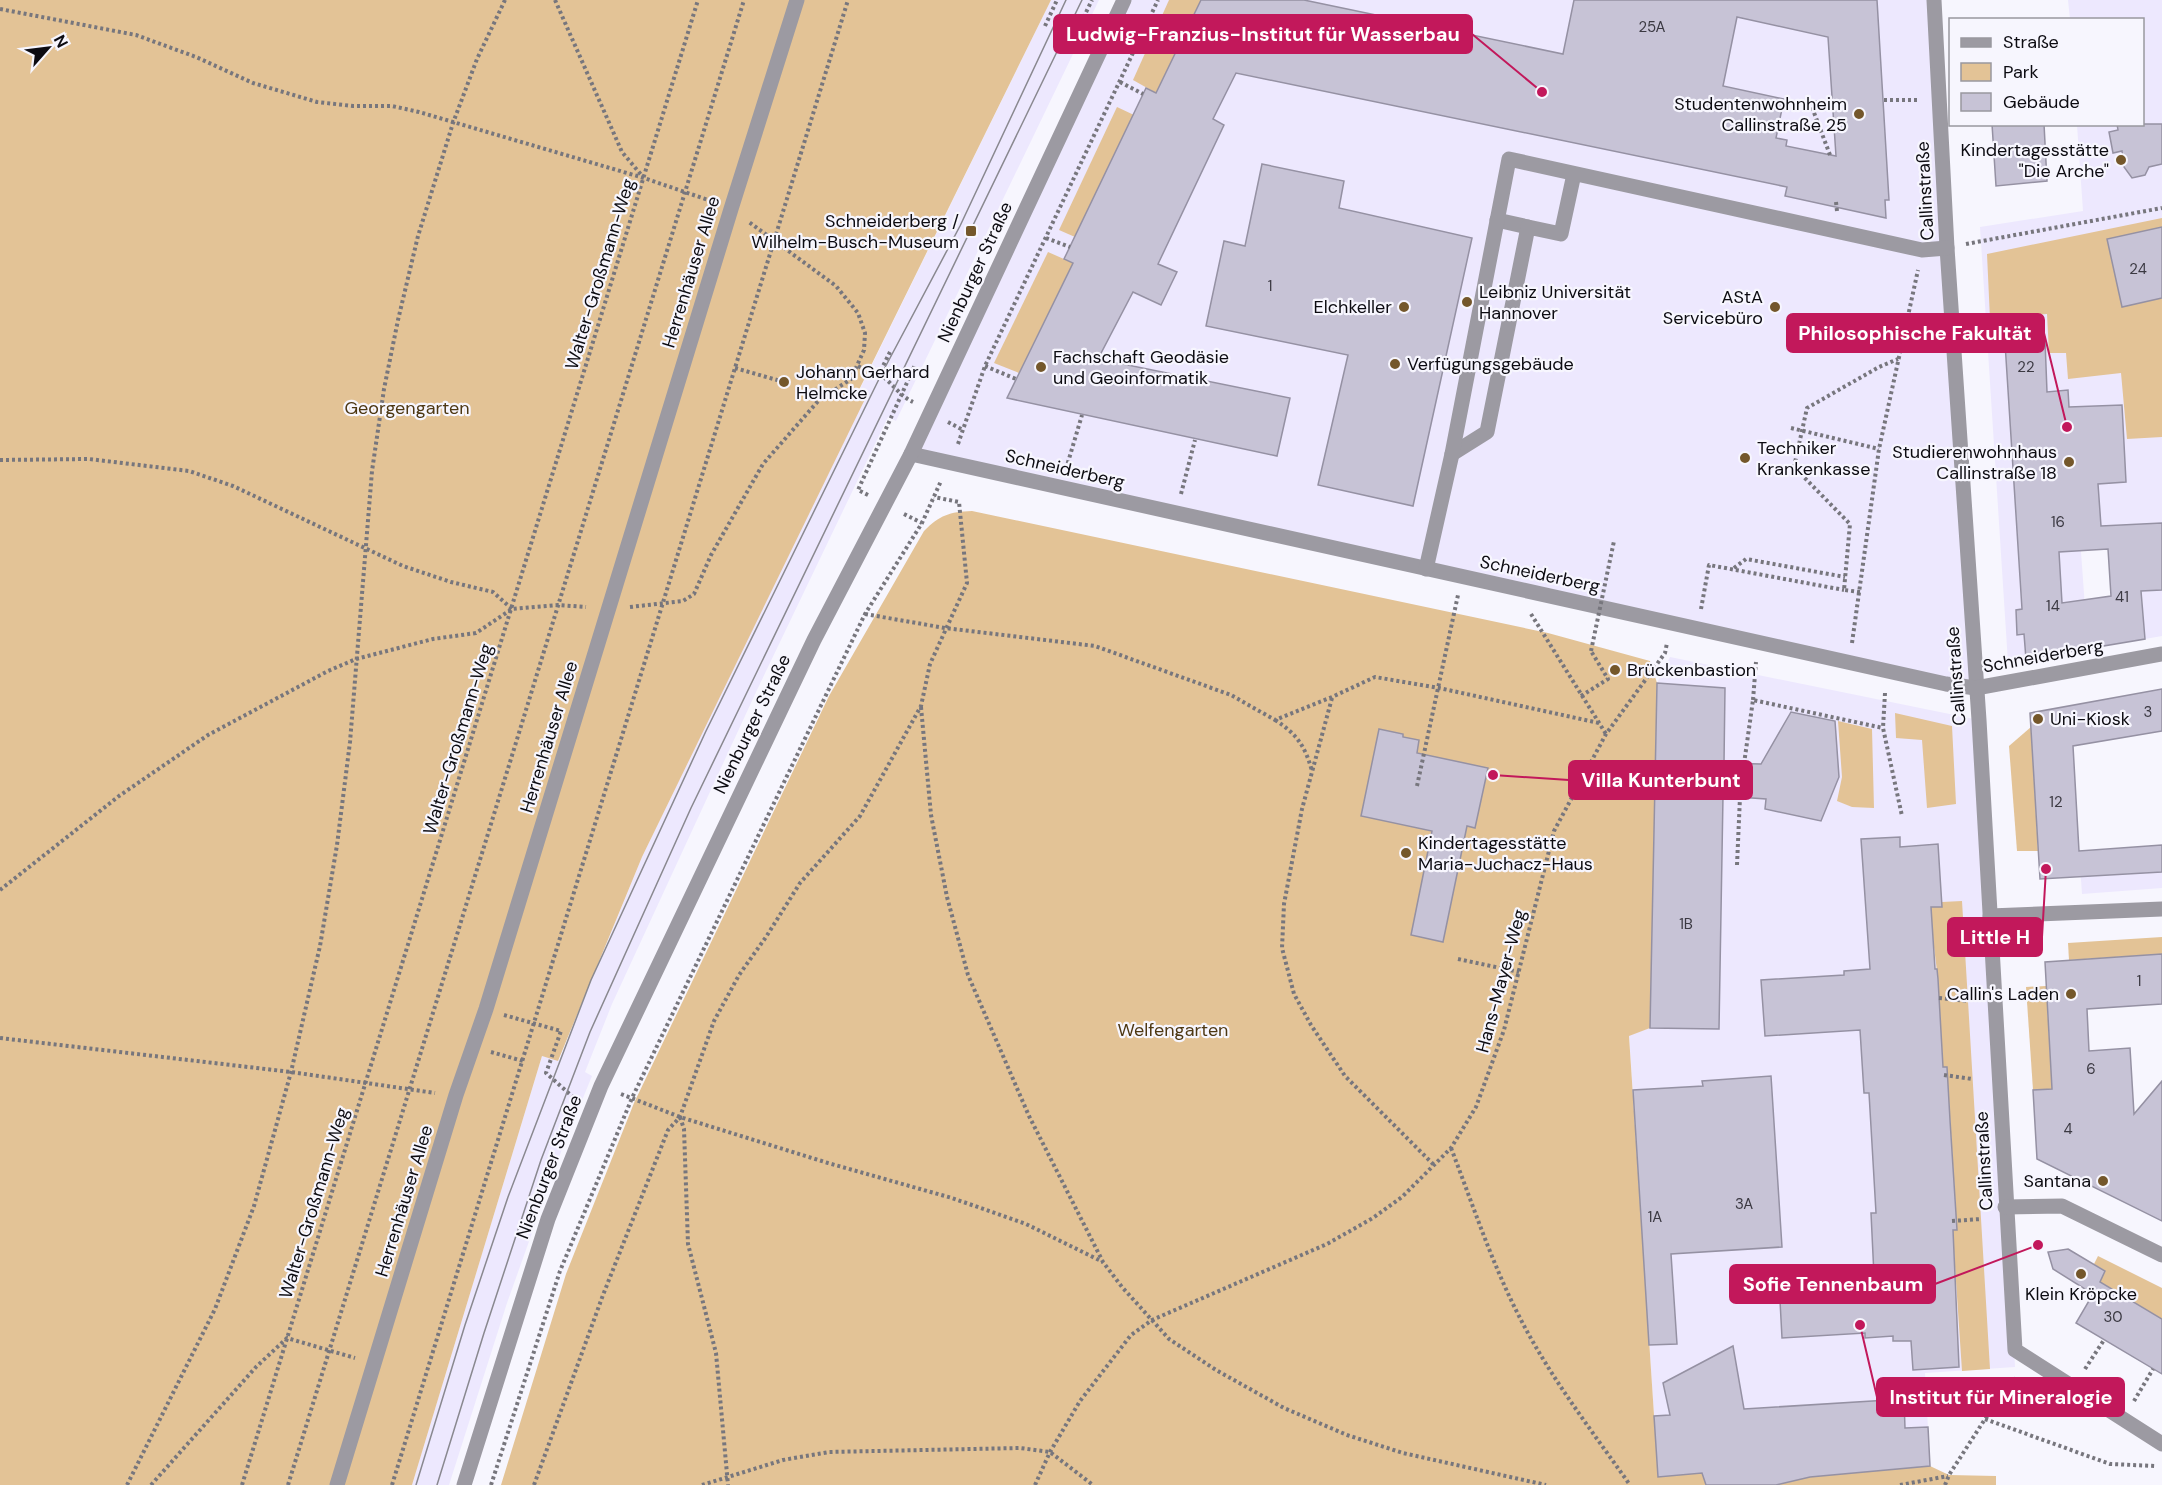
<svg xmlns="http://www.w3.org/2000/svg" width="2162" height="1485" viewBox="0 0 2162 1485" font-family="'DM Sans',sans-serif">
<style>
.built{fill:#ede8fe}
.green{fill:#e3c396}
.building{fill:#c7c3d6;stroke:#9591a3;stroke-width:1.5;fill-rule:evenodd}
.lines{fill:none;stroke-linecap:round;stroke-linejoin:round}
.path{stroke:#77767d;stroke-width:4;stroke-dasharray:3 3;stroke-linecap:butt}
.minor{stroke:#9c9aa2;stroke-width:15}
.tram{stroke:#89888f;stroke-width:1.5}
.path-bridge{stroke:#77767d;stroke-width:4;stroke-dasharray:3 3;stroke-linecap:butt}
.poi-dot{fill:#74572b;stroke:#f7f6fe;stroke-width:2}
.labels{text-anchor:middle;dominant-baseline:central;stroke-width:4.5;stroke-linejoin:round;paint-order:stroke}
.number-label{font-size:15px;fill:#3b3942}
.poi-label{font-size:18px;fill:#0c0b11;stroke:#f7f6fe;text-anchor:end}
.street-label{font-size:18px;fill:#0c0b11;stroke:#f7f6fe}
.park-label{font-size:18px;fill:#4d3712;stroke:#f7f6fe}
.leader{fill:none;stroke:#c2185b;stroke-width:2}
.callout-dot{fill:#c2185b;stroke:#f7f6fe;stroke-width:2}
.callout{fill:#c2185b;stroke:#c2185b;stroke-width:2}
.callout-label{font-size:20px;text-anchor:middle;font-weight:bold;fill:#fff}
</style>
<rect width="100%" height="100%" fill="#f7f6fe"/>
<g class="built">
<path d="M 1051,0 L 1099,0 L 896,421 L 888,417 L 757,690 L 612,1004 L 585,1072 L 592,1076 L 562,1149 L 507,1303 L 449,1485 L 412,1485 L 542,1056 L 559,1060 L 642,857 L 865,397 L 858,393 Z"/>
<path d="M 1124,0 L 1934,0 L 1976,688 L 911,454 Z"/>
<path d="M 2068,0 L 2162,0 L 2162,636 L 2145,639 L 2139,549 L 2080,538 L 2088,649 L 2008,663 L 1980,227 L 2083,211 L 2077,125 L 2142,124 L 2142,20 L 2070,19 Z"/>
<path d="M 1670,657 L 1979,720 L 2015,1367 L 1925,1373 L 1930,1466 L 1810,1477 L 1776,1485 L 1706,1485 L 1658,1477 L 1629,1035 L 1650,1028 L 1657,683 Z"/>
<path d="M 2162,845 L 2162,888 L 2082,894 L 2079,851 Z"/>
</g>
<g class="green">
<path d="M 0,0 L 1051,0 L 858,392 L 866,397 L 642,857 L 558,1061 L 542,1056 L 412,1485 L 0,1485 Z"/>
<path d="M 1169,0 L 1201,0 L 1156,93 L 1133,80 Z"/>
<path d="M 1117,107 L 1134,115 L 1075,237 L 1059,230 Z"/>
<path d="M 2162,218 L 2162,437 L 2127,439 L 2121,373 L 2068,379 L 2066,353 L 2049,353 L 2047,314 L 1990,319 L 1987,254 Z"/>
<path d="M 1048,252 L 1073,263 L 1019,373 L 994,363 Z"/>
<path d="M 972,511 L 1548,633 L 1650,661 L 1657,683 L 1650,1028 L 1629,1036 L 1654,1415 L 1658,1476 L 1702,1473 L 1706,1485 L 501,1485 L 566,1274 L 634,1103 L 829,696 L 924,531 C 940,515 949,512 972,511 Z"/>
<path d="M 1895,713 L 1952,726 L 1956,804 L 1927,808 L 1922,740 L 1896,738 Z"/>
<path d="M 1838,721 L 1872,729 L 1874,808 L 1852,807 L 1837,801 L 1842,777 Z"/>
<path d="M 2031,727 L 2038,851 L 2017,851 L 2009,746 Z"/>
<path d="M 1962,901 L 1990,1369 L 1962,1371 L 1952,1221 L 1956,1212 L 1948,1086 L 1943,1067 L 1938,979 L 1929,907 L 1942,907 L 1942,902 Z"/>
<path d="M 2162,937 L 2162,954 L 2069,960 L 2068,943 Z"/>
<path d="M 2046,986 L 2052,1089 L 2033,1090 L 2026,987 Z"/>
<path d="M 2098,1256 L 2162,1288 L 2162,1319 L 2100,1282 L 2105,1271 L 2094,1264 Z"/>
<path d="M 1930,1466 L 1949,1475 L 1996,1476 L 1996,1485 L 1776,1485 L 1810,1477 Z"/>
</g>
<g class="building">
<path d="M 1201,0 L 1304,0 L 1563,54 L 1574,0 L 1877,0 L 1889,200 L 1885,200 L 1886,218 L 1785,196 L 1787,187 L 1236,73 L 1213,119 L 1224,125 L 1158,264 L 1177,272 L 1161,305 L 1133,292 L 1098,359 L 1290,398 L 1277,456 L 1007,398 L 1073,263 L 1064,259 L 1146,88 L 1156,93 ZM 1737,17 L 1828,37 L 1836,156 L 1786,146 L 1787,140 L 1776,138 L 1784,99 L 1723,86 Z"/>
<path d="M 1992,124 L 2044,124 L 2047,181 L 1996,186 Z"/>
<path d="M 2117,124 L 2162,124 L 2162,164 L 2149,167 L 2145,175 L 2132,178 L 2124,167 L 2122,151 L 2113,153 L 2109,132 L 2118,130 Z"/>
<path d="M 1262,164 L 1344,181 L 1339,208 L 1472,238 L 1413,506 L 1318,485 L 1348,355 L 1206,326 L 1224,241 L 1245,246 Z"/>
<path d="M 2162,227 L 2162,298 L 2122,307 L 2107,239 Z"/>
<path d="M 2045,340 L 2047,392 L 2068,390 L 2069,407 L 2122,405 L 2126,482 L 2098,484 L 2101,526 L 2162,523 L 2162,590 L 2141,591 L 2145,639 L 2026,659 L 2024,634 L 2017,635 L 2016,610 L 2022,609 L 2005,343 ZM 2108,549 L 2111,596 L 2062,603 L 2059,552 Z"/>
<path d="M 1657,683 L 1725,688 L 1724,763 L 1761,764 L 1791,712 L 1835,721 L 1839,777 L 1821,821 L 1765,809 L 1766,799 L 1723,796 L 1719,1029 L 1650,1028 Z"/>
<path d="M 2162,689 L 2162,731 L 2073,746 L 2079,851 L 2162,845 L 2162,872 L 2040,879 L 2030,713 Z"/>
<path d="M 1379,729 L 1403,734 L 1403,737 L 1419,740 L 1417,753 L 1488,768 L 1475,828 L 1467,826 L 1443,942 L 1411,935 L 1432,831 L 1361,816 Z"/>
<path d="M 1900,837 L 1900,847 L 1938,844 L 1942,907 L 1931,907 L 1935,969 L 1937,969 L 1938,979 L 1943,1067 L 1947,1067 L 1950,1120 L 1957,1230 L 1953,1230 L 1959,1367 L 1913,1370 L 1911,1341 L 1893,1341 L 1893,1336 L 1865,1338 L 1865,1333 L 1782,1338 L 1779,1282 L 1874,1276 L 1871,1213 L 1876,1213 L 1872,1144 L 1869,1093 L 1864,1093 L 1860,1030 L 1765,1036 L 1761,980 L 1844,975 L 1844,971 L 1870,969 L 1861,839 Z"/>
<path d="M 2162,954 L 2162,1004 L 2087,1009 L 2089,1051 L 2130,1048 L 2134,1114 L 2162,1081 L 2162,1221 L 2037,1159 L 2033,1090 L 2052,1089 L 2045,962 Z"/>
<path d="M 1771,1076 L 1782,1247 L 1671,1254 L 1677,1344 L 1649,1345 L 1633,1090 L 1703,1086 L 1702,1081 Z"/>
<path d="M 2068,1249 L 2105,1271 L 2100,1282 L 2162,1319 L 2162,1374 L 2076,1323 L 2093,1294 L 2053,1269 L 2048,1252 Z"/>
<path d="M 1733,1346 L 1744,1409 L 1904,1399 L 1905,1428 L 1928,1427 L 1930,1466 L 1810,1477 L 1776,1485 L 1706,1485 L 1702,1473 L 1658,1477 L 1654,1416 L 1670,1415 L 1663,1383 Z"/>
</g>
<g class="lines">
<g class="path">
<path d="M 555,0 L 622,152 L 643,177"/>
<path d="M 0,9 L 136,35 L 196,57 L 253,83 L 317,102 L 353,106 L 392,106 L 419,112 L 644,178 L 711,201"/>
<path d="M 1045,26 L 1057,0"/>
<path d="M 1073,39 L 1092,0"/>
<path d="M 1120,82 L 1143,94"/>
<path d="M 1884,100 L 1918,100"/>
<path d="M 1830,155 L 1810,102 L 1832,102"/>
<path d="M 1836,202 L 1837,211"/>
<path d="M 1046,238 L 1070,247"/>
<path d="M 1966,244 L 2162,208"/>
<path d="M 858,366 L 878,377 L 881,375 C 893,384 900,396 913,402"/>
<path d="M 985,366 L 1016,379"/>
<path d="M 735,368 L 784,382"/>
<path d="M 878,376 L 890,352"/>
<path d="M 948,422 L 963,430"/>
<path d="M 1791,428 L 1879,449"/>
<path d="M 958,444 L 985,366 L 1158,0"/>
<path d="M 0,460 L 89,459 L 189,471 L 233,486 L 403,566 L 451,582 L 493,592 L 512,609"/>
<path d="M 1066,469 L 1082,415"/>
<path d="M 1181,494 L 1195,440"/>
<path d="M 868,495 L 858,490 L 915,365"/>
<path d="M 904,514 L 922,523"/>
<path d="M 1734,568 L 1746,559 L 1845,577"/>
<path d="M 1860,592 L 1844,590 L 1850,524 L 1794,467 L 1807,408 L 1879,367 L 1898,359"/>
<path d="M 630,607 L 683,601 L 694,594 L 711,555 L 763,464 L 819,400 L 851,379 L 864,350 L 865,333 L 858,313 L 836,286 L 749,222"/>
<path d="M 1701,609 L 1709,565 L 1844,590"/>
<path d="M 865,614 L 945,628 L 1095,646 L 1231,695 L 1275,720 L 1332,697 L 1375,677 L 1439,688 L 1599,723"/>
<path d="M 1531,614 L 1606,734"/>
<path d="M 1852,643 L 1879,449 L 1918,270"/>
<path d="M 1885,693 L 1883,728 L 1902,816"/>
<path d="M 1581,696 L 1608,679 L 1591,651"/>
<path d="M 1332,698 L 1302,809 L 1284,904 L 1282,948 L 1294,994 L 1311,1025 L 1345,1076 L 1435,1166"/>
<path d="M 1753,700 L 1756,662"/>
<path d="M 921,707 L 931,815 L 947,897 L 968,975 L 1029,1116 L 1103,1262 L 1122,1287 L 1169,1339 L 1216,1370 L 1284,1408 L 1347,1435 L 1403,1453 L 1546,1485"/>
<path d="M 1275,720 C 1297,734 1305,746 1312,771"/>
<path d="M 1744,764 L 1753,700 L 1883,728"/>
<path d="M 1417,786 L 1458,595"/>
<path d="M 1737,865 L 1740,797"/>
<path d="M 0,890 L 119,796 L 208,735 L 328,671 L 356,659 L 433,639 L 476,633 L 512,609 L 558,605 L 586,607"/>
<path d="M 1458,959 L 1519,972"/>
<path d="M 1939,998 L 1968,1001"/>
<path d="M 504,1015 L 561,1031 L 546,1073 L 574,1098"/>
<path d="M 0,1038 L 291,1072 L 435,1093"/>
<path d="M 491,1052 L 523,1061"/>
<path d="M 1944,1075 L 1972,1079"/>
<path d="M 621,1094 L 680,1117 L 828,1163 L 952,1198 L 1026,1224 L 1103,1262"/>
<path d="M 680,1117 L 684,1129 L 688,1244 L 716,1353 L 728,1485"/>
<path d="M 1451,1148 C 1473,1205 1492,1264 1520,1318 C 1550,1377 1592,1431 1630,1485"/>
<path d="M 1952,1221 L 1981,1219"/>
<path d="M 2085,1369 L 2104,1340"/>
<path d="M 2134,1401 L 2153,1369"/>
<path d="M 1985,1419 L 2110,1464 L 2156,1466"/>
<path d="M 127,1485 L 215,1309 L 254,1206 L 291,1072 L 320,946 L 337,845 L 350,742 L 372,471 L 384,389 L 398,320 L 418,236 L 453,123 L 477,59 L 505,0"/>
<path d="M 151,1485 L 256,1367 L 287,1338 L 355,1358"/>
<path d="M 242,1485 L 698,0"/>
<path d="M 288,1485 L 744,0"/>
<path d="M 392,1485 L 848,0"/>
<path d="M 491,1485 L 560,1271 L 632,1098 L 865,614 L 922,523 L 941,481"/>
<path d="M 534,1485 L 603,1295 L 668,1130 L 680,1117 L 714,1021 L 739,975 L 766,937 L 800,883 L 860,816 L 921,706 L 930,664 L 967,583 L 959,502 L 934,497"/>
<path d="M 702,1485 L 783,1460 L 829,1452 L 1020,1448 L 1050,1452 L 1093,1485"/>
<path d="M 1035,1485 L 1050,1452 L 1080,1401 L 1131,1335 L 1152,1320 L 1327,1244 L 1373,1218 L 1402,1197 L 1451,1148 L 1476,1107 L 1504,1030 L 1554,831 L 1606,734 L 1665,653 L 1667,643"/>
<path d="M 1900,1485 L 1948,1476"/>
<path d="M 1945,1485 L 1949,1475 L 1985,1419 L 2016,1378 L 2016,1375"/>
</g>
<g class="minor">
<path d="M 1934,0 L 1947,248 L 1979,720 L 2015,1350 L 2162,1444"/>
<path d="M 1497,220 L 1528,227"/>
<path d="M 911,454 L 1946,684 L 1976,688 L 2162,654"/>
<path d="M 1452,454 L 1487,432 L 1528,227 L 1561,234 L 1574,174"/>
<path d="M 1426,569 L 1452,454 L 1509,159 L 1922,250 L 1947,248"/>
<path d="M 1990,916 L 2162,909"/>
<path d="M 2005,1207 L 2062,1206 L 2162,1255"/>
<path d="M 337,1485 L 456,1095 L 486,1009 L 731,209 L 797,0"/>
<path d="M 464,1485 L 548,1219 L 601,1086 L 814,640 L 911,454 L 1124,0"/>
</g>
<g class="tram">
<path d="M 416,1485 L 465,1325 L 508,1197 L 591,980 L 706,731 L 881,375 L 960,226 L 1066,0"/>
<path d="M 437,1485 L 484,1333 L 541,1160 L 590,1032 L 691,808 L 1082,0"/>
</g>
<path class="path-bridge" d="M 1591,651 L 1614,541"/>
</g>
<g class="poi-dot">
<circle cx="1859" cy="114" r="6"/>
<circle cx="2121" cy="160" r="6"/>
<rect x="965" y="225" width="12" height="12" rx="3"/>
<circle cx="1467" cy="302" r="6"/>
<circle cx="1404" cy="307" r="6"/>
<circle cx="1775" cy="307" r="6"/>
<circle cx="1395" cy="364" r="6"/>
<circle cx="1041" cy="367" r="6"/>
<circle cx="784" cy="382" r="6"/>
<circle cx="1745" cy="458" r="6"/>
<circle cx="2069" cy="462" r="6"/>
<circle cx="1615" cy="670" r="6"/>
<circle cx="2038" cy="719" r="6"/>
<circle cx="1406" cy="853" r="6"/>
<circle cx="2071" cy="994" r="6"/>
<circle cx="2103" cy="1181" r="6"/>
<circle cx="2081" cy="1274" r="6"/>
</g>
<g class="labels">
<g class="number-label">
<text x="1652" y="27">25A</text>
<text x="2138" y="269">24</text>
<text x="1270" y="286">1</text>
<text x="2026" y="367">22</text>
<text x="2058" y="522">16</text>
<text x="2122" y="597">41</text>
<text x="2053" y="606">14</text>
<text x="2148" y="712">3</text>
<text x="2056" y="802">12</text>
<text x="1686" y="924">1B</text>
<text x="2139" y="981">1</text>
<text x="2091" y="1069">6</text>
<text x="2068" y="1129">4</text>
<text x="1744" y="1204">3A</text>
<text x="1655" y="1217">1A</text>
<text x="2113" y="1317">30</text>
</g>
<g class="poi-label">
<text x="1847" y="104">Studentenwohnheim<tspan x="1847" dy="21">Callinstraße 25</tspan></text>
<text x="2109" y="150">Kindertagesstätte<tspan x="2109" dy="21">"Die Arche"</tspan></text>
<text x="959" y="221">Schneiderberg /<tspan x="959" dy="21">Wilhelm-Busch-Museum</tspan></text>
<text x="1479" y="292" text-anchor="start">Leibniz Universität<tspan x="1479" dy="21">Hannover</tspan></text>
<text x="1763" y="297">AStA<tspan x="1763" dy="21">Servicebüro</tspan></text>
<text x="1392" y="307">Elchkeller</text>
<text x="1053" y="357" text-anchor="start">Fachschaft Geodäsie<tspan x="1053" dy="21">und Geoinformatik</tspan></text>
<text x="1407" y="364" text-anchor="start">Verfügungsgebäude</text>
<text x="796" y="372" text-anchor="start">Johann Gerhard<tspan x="796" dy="21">Helmcke</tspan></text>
<text x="1757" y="448" text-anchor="start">Techniker<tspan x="1757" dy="21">Krankenkasse</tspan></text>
<text x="2057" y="452">Studierenwohnhaus<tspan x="2057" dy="21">Callinstraße 18</tspan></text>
<text x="1627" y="670" text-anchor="start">Brückenbastion</text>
<text x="2050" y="719" text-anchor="start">Uni-Kiosk</text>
<text x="1418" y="843" text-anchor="start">Kindertagesstätte<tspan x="1418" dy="21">Maria-Juchacz-Haus</tspan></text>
<text x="2059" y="994">Callin's Laden</text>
<text x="2091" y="1181">Santana</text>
<text x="2081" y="1294" text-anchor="middle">Klein Kröpcke</text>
</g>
<g class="street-label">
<text transform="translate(1925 191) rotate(-93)">Callinstraße</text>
<text transform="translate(691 272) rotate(-73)">Herrenhäuser Allee</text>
<text transform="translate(975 272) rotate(-65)">Nienburger Straße</text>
<text transform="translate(600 274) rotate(-73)">Walter-Großmann-Weg</text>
<text transform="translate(1065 469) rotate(13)">Schneiderberg</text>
<text transform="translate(1540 574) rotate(12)">Schneiderberg</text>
<text transform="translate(2043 656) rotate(-10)">Schneiderberg</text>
<text transform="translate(1956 676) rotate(-94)">Callinstraße</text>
<text transform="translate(752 724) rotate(-64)">Nienburger Straße</text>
<text transform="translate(549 737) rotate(-73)">Herrenhäuser Allee</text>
<text transform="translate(458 739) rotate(-73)">Walter-Großmann-Weg</text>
<text transform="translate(1501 981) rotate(-75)">Hans-Mayer-Weg</text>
<text transform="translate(1984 1161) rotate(-93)">Callinstraße</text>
<text transform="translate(549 1167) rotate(-69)">Nienburger Straße</text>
<text transform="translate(404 1201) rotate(-73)">Herrenhäuser Allee</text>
<text transform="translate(314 1203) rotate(-73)">Walter-Großmann-Weg</text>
</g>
<g class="park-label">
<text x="407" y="408">Georgengarten</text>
<text x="1173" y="1030">Welfengarten</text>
</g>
</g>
<path class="leader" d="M1542 92L1472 34M2067 427L2044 333M1493 775L1569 780M2046 869L2042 937M2038 1245L1935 1284M1860 1325L1877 1397"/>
<g class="callout-dot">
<circle cx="1542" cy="92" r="6"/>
<circle cx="2067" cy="427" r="6"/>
<circle cx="1493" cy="775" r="6"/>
<circle cx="2046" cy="869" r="6"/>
<circle cx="2038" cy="1245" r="6"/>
<circle cx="1860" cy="1325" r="6"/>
</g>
<g class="callout">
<rect x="1054" y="15" width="418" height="38" rx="6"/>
<rect x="1787" y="314" width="257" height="38" rx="6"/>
<rect x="1569" y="761" width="183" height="38" rx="6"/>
<rect x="1948" y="918" width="94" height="38" rx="6"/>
<rect x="1730" y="1265" width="205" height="38" rx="6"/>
<rect x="1877" y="1378" width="247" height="38" rx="6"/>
</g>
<g class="callout-label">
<text x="1263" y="41">Ludwig-Franzius-Institut für Wasserbau</text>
<text x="1915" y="340">Philosophische Fakultät</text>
<text x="1661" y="787">Villa Kunterbunt</text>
<text x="1995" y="944">Little H</text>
<text x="1833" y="1291">Sofie Tennenbaum</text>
<text x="2001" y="1404">Institut für Mineralogie</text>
</g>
<rect x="1949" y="18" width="195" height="108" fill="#f7f6fe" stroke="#99989f" stroke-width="1.5"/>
<rect x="1961" y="38" width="30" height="9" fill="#9c9aa2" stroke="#99989f" stroke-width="1.5"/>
<text x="2003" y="48" font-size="18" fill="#0c0b11">Straße</text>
<rect x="1961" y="63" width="30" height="18" fill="#e3c396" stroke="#99989f" stroke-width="1.5"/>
<text x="2003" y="78" font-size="18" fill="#0c0b11">Park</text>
<rect x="1961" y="93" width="30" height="18" fill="#c7c3d6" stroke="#99989f" stroke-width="1.5"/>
<text x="2003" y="108" font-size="18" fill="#0c0b11">Gebäude</text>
<g transform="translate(48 48) rotate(62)" stroke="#f7f6fe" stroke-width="4.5" paint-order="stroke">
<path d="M0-4.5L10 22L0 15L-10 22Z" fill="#0c0b11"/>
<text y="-9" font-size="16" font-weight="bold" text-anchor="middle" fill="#0c0b11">N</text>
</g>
</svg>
